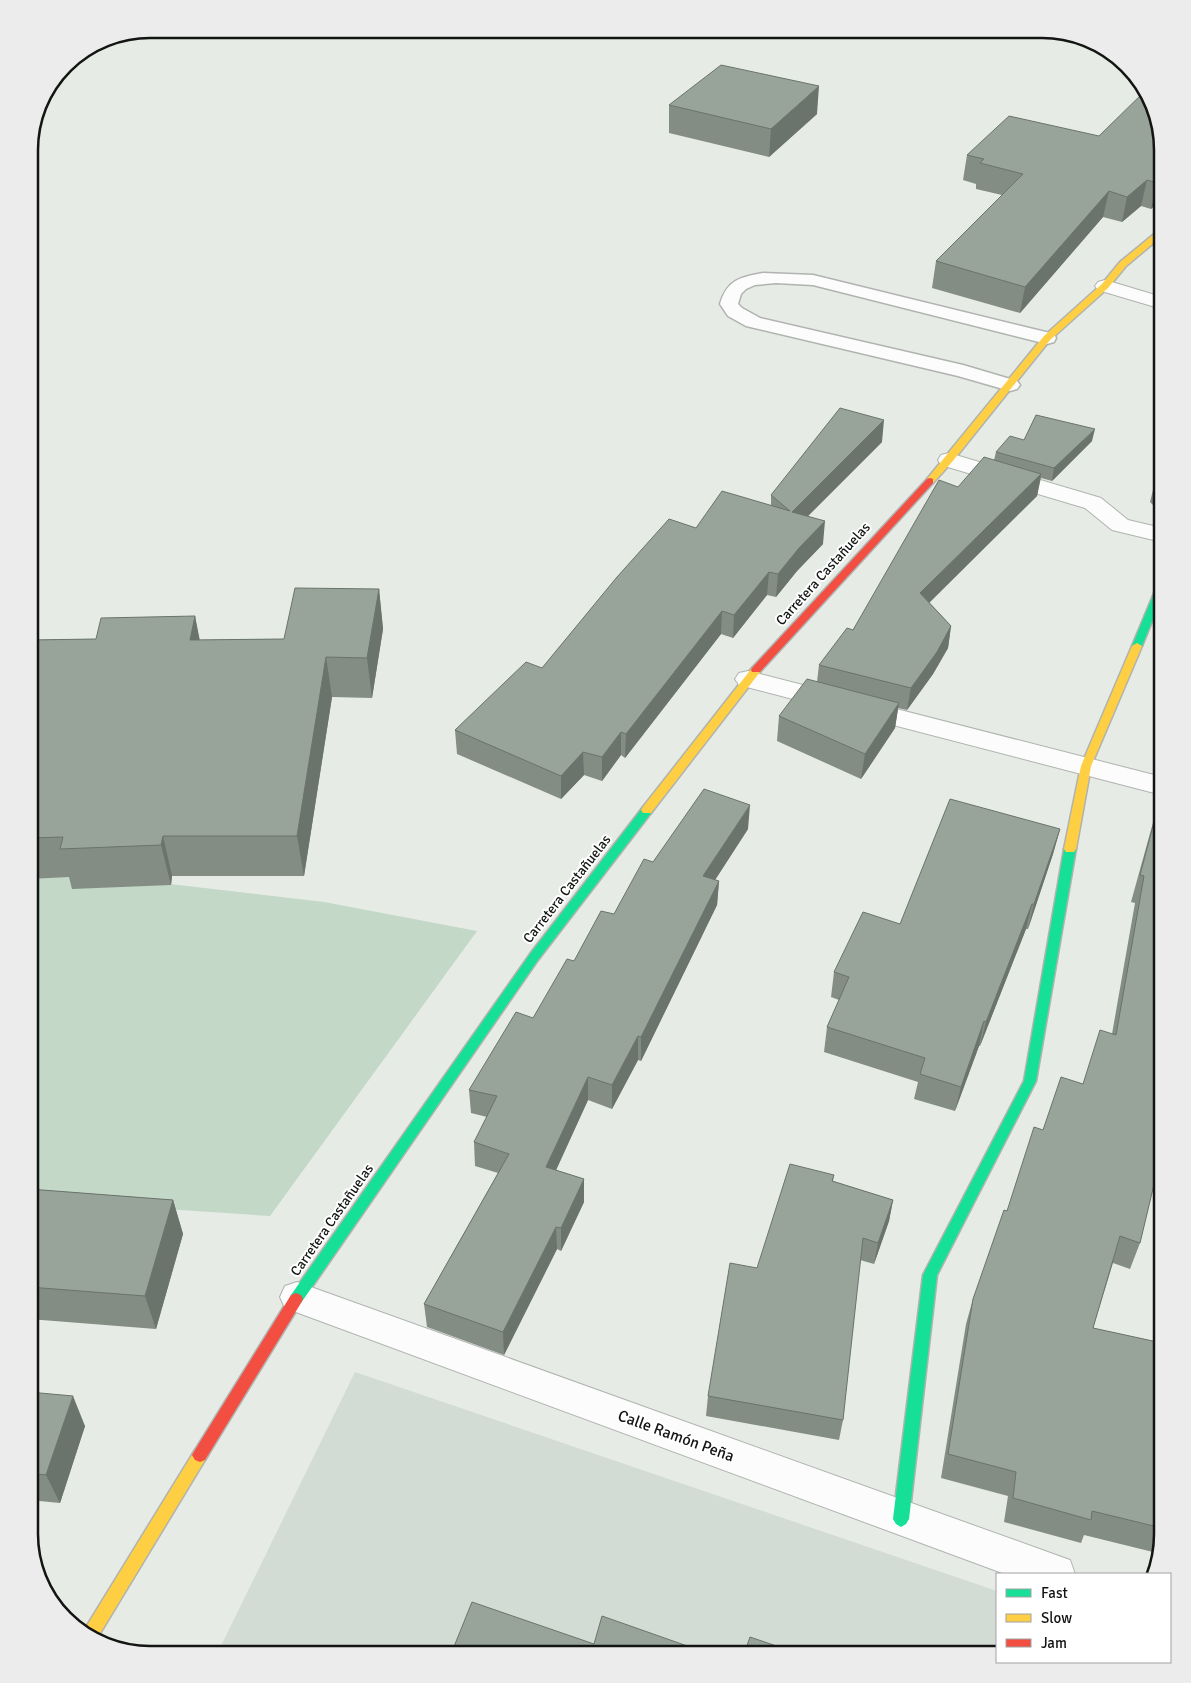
<svg xmlns="http://www.w3.org/2000/svg" width="1191" height="1683" viewBox="0 0 1191 1683" font-family="Signika,sans-serif">
<style>
.built{fill:#d3dcd4}
.green{fill:#c3d8c6}
.lines{fill:none;stroke-linecap:round;stroke-linejoin:round}
.lane-casing{stroke:#b0b3b0;stroke-width:3}
.street-casing{stroke:#b0b3b0;stroke-width:2}
.fast-casing{stroke:#b0b3b0;stroke-width:3}
.slow-casing{stroke:#b0b3b0;stroke-width:3}
.jam-casing{stroke:#b0b3b0;stroke-width:3}
.lane{fill:#fbfcfb;fill-rule:evenodd}
.street{fill:#fbfcfb;fill-rule:evenodd}
.fast{fill:#16e098;fill-rule:evenodd}
.slow{fill:#ffcf43;fill-rule:evenodd}
.jam{fill:#f24e42;fill-rule:evenodd}
.wall{fill:#838d84}
.shaded-wall{fill:#6a736c}
.building{fill:#98a49a;stroke:#6a736c}
.labels{text-anchor:middle;dominant-baseline:central;stroke-width:4;stroke-linejoin:round;paint-order:stroke}
.street-label{font-size:14px;fill:#131513;stroke:#fff}
.near-street-label{font-size:16px;fill:#131513;stroke:#fff}
.rim{fill:none;stroke:#131513;stroke-width:2.5}
</style>
<rect width="100%" height="100%" fill="#e6ebe6"/>
<path class="built" d="M 355,1372 L 997,1591 L 997,1654 L 217,1654 Z"/>
<path class="green" d="M 29,874 L 144,881 L 324,902 L 477,931 L 270,1216 L 29,1200 Z"/>
<g class="lines">
<defs>
<path id="lane" d="M 763,273 L 813,275 L 1054,334 L 1056,338 L 1054,342 L 1047,344 L 813,285 L 776,283 L 755,285 L 746,289 L 741,294 L 738,304 L 742,308 L 760,318 L 963,365 L 1017,381 L 1020,385 L 1017,389 L 1010,391 L 958,376 L 746,326 L 728,316 L 720,304 C 727,280 740,277 763,273 Z"/>
<g id="street">
<path d="M 1105,280 L 1162,297 L 1162,309 L 1098,290 L 1095,286 L 1098,282 Z"/>
<path d="M 949,453 L 1101,498 L 1128,520 L 1162,528 L 1162,542 L 1112,530 L 1085,508 L 941,465 L 938,460 L 941,455 Z"/>
<path d="M 748,671 L 1162,777 L 1162,795 L 739,685 L 735,679 L 739,673 Z"/>
<path d="M 297,1282 L 1056,1555 L 1070,1560 L 1075,1574 L 1005,1574 L 285,1308 L 280,1297 L 285,1286 Z"/>
</g>
<g id="fast">
<path d="M 1162,583 L 1162,597 L 1142,646 L 1137,649 L 1133,648 L 1132,646 L 1157,586 Z"/>
<path d="M 647,806 L 653,810 L 651,813 L 538,960 L 301,1303 L 296,1305 L 291,1303 L 289,1299 L 291,1295 L 530,954 L 643,807 Z"/>
<path d="M 1070,845 L 1076,849 L 1036,1081 L 937,1275 L 909,1519 L 906,1524 L 901,1527 L 896,1524 L 893,1519 L 923,1275 L 1024,1081 L 1064,849 Z"/>
</g>
<g id="slow">
<path d="M 1159,230 L 1162,230 L 1162,236 L 1126,266 L 1108,288 L 1050,340 L 952,462 L 933,483 L 927,483 L 927,479 L 1044,336 L 1102,284 L 1120,262 Z"/>
<path d="M 1137,643 L 1142,646 L 1091,766 L 1076,849 L 1074,852 L 1066,852 L 1064,849 L 1081,766 L 1132,646 Z"/>
<path d="M 756,667 L 760,668 L 761,670 L 760,672 L 651,813 L 643,813 L 641,810 L 643,807 L 752,668 Z"/>
<path d="M 200,1448 L 205,1450 L 208,1455 L 205,1460 L 96,1640 L 89,1638 L 83,1632 L 195,1450 Z"/>
</g>
<g id="jam">
<path d="M 930,478 L 933,479 L 933,483 L 760,672 L 752,672 L 751,670 L 752,668 L 927,479 Z"/>
<path d="M 296,1293 L 301,1295 L 303,1299 L 301,1303 L 205,1460 L 200,1462 L 195,1460 L 192,1455 L 195,1450 L 291,1295 Z"/>
</g>
</defs>
<use href="#lane" class="lane-casing"/>
<use href="#street" class="street-casing"/>
<use href="#fast" class="fast-casing"/>
<use href="#slow" class="slow-casing"/>
<use href="#jam" class="jam-casing"/>
<use href="#lane" class="lane"/>
<use href="#street" class="street"/>
<use href="#fast" class="fast"/>
<use href="#slow" class="slow"/>
<use href="#jam" class="jam"/>
</g>
<g class="wall">
<path d="M 669,105 L 817,114 L 769,157 L 669,133 Z"/>
<path d="M 1099,136 L 1162,149 L 1162,198 L 1151,209 L 1141,206 L 1122,222 L 1103,217 L 1020,313 L 932,288 L 936,261 L 1002,195 L 976,189 L 976,184 L 963,180 L 967,155 Z"/>
<path d="M 1024,440 L 1092,441 L 1052,481 L 1041,478 L 1037,496 L 929,602 L 951,626 L 948,648 L 933,674 L 907,710 L 898,708 L 895,728 L 861,779 L 777,741 L 779,716 L 817,682 L 819,665 L 853,630 L 958,487 L 994,460 L 996,452 Z"/>
<path d="M 882,442 L 808,516 L 823,544 L 797,571 L 776,597 L 767,595 L 733,638 L 721,634 L 625,758 L 621,755 L 602,781 L 584,775 L 561,799 L 457,754 L 455,730 L 542,668 L 696,528 L 771,505 L 771,495 Z"/>
<path d="M 1162,465 L 1162,526 L 1157,525 L 1156,508 L 1150,502 L 1156,478 Z"/>
<path d="M 379,589 L 383,629 L 372,698 L 332,697 L 304,876 L 172,876 L 171,885 L 72,889 L 69,877 L 29,879 L 29,640 L 96,639 L 195,616 L 199,640 L 284,639 Z"/>
<path d="M 1162,790 L 1162,1151 L 1140,1243 L 1130,1269 L 1113,1263 L 1093,1328 L 1162,1343 L 1162,1534 L 1157,1553 L 1084,1535 L 1081,1543 L 1004,1522 L 1008,1496 L 941,1478 L 966,1324 L 973,1299 L 1007,1211 L 1043,1130 L 1083,1084 L 1112,1034 L 1135,903 L 1131,902 Z"/>
<path d="M 748,829 L 715,880 L 719,881 L 717,905 L 641,1061 L 638,1060 L 612,1109 L 588,1100 L 556,1170 L 584,1179 L 584,1202 L 561,1251 L 557,1249 L 504,1355 L 427,1327 L 424,1304 L 498,1173 L 475,1166 L 474,1142 L 487,1117 L 471,1113 L 469,1090 L 533,1018 L 574,961 L 614,914 L 653,862 Z"/>
<path d="M 1060,829 L 1053,854 L 1028,929 L 1026,929 L 980,1046 L 979,1046 L 955,1111 L 914,1099 L 918,1082 L 824,1052 L 827,1027 L 839,1000 L 831,997 L 834,972 L 900,924 Z"/>
<path d="M 834,1175 L 833,1181 L 893,1200 L 889,1221 L 874,1264 L 860,1260 L 843,1420 L 839,1440 L 706,1416 L 708,1396 L 757,1268 Z"/>
<path d="M 29,1189 L 173,1200 L 183,1234 L 156,1329 L 29,1319 Z"/>
<path d="M 29,1392 L 85,1426 L 60,1503 L 29,1500 Z"/>
</g>
<g class="shaded-wall">
<path d="M 819,86 L 817,114 L 769,157 L 771,129 Z"/>
<path d="M 1162,178 L 1162,198 L 1151,209 L 1157,183 Z"/>
<path d="M 1147,180 L 1141,206 L 1122,222 L 1127,197 Z"/>
<path d="M 1109,191 L 1103,217 L 1020,313 L 1025,287 Z"/>
<path d="M 884,420 L 882,442 L 790,534 L 792,512 Z"/>
<path d="M 1095,429 L 1092,441 L 1052,481 L 1054,468 Z"/>
<path d="M 1041,474 L 1037,496 L 917,615 L 920,593 Z"/>
<path d="M 825,521 L 823,544 L 797,571 L 776,597 L 778,574 L 799,548 Z"/>
<path d="M 769,572 L 767,595 L 733,638 L 734,615 Z"/>
<path d="M 379,589 L 383,629 L 372,698 L 367,658 Z"/>
<path d="M 722,611 L 721,634 L 625,758 L 626,734 Z"/>
<path d="M 195,616 L 203,656 L 190,640 Z"/>
<path d="M 951,626 L 948,648 L 933,674 L 907,710 L 911,688 Z"/>
<path d="M 326,657 L 332,697 L 304,876 L 297,836 Z"/>
<path d="M 899,703 L 895,728 L 861,779 L 865,754 Z"/>
<path d="M 621,732 L 621,755 L 602,781 L 602,757 Z"/>
<path d="M 583,752 L 584,775 L 561,799 L 561,776 Z"/>
<path d="M 750,805 L 748,829 L 702,900 L 703,876 Z"/>
<path d="M 1060,829 L 1053,854 L 1028,929 L 1034,904 Z"/>
<path d="M 163,836 L 172,876 L 171,885 L 161,845 Z"/>
<path d="M 719,881 L 717,905 L 641,1061 L 641,1037 Z"/>
<path d="M 1032,904 L 1026,929 L 980,1046 L 986,1022 Z"/>
<path d="M 984,1021 L 979,1046 L 955,1111 L 961,1087 Z"/>
<path d="M 638,1036 L 638,1060 L 612,1109 L 612,1085 Z"/>
<path d="M 588,1077 L 588,1100 L 547,1190 L 546,1167 Z"/>
<path d="M 584,1179 L 584,1202 L 561,1251 L 561,1228 Z"/>
<path d="M 173,1200 L 183,1234 L 156,1329 L 145,1296 Z"/>
<path d="M 893,1200 L 889,1221 L 874,1264 L 878,1243 Z"/>
<path d="M 556,1227 L 557,1249 L 504,1355 L 503,1332 Z"/>
<path d="M 73,1396 L 85,1426 L 60,1503 L 46,1475 Z"/>
</g>
<g class="building">
<path d="M 721,65 L 819,86 L 771,129 L 669,105 Z"/>
<path d="M 1146,90 L 1162,149 L 1162,178 L 1157,183 L 1147,180 L 1127,197 L 1109,191 L 1025,287 L 936,261 L 1023,174 L 980,163 L 984,159 L 967,155 L 1009,116 L 1099,136 Z"/>
<path d="M 840,408 L 884,420 L 792,512 L 825,521 L 799,548 L 778,574 L 769,572 L 734,615 L 722,611 L 626,734 L 621,732 L 602,757 L 583,752 L 561,776 L 455,730 L 526,662 L 542,668 L 617,577 L 669,519 L 696,528 L 722,491 L 790,511 L 771,495 Z"/>
<path d="M 1036,415 L 1095,429 L 1054,468 L 996,452 L 1010,436 L 1024,440 Z"/>
<path d="M 984,457 L 1041,474 L 920,593 L 951,626 L 937,652 L 911,688 L 819,665 L 847,628 L 853,630 L 939,480 L 958,487 Z"/>
<path d="M 1162,465 L 1162,484 L 1156,478 Z"/>
<path d="M 295,588 L 379,589 L 367,658 L 326,657 L 297,836 L 163,836 L 161,845 L 60,849 L 63,837 L 29,838 L 29,640 L 96,639 L 101,618 L 195,616 L 190,640 L 284,639 Z"/>
<path d="M 807,679 L 899,703 L 865,754 L 779,716 Z"/>
<path d="M 704,789 L 750,805 L 703,876 L 719,881 L 641,1037 L 638,1036 L 612,1085 L 588,1077 L 546,1167 L 584,1179 L 561,1228 L 556,1227 L 503,1332 L 424,1304 L 509,1154 L 474,1142 L 497,1096 L 469,1090 L 516,1012 L 533,1018 L 567,959 L 574,961 L 601,911 L 614,914 L 644,859 L 653,862 Z"/>
<path d="M 1162,792 L 1162,1151 L 1140,1243 L 1120,1236 L 1093,1328 L 1162,1343 L 1162,1528 L 1092,1511 L 1091,1520 L 1013,1498 L 1016,1472 L 948,1454 L 973,1299 L 1004,1210 L 1007,1211 L 1034,1127 L 1043,1130 L 1061,1077 L 1083,1084 L 1100,1030 L 1116,1035 L 1144,876 L 1140,875 Z"/>
<path d="M 950,799 L 1060,829 L 1034,904 L 1032,904 L 986,1022 L 984,1021 L 961,1087 L 920,1074 L 925,1058 L 827,1027 L 849,977 L 834,972 L 863,912 L 900,924 Z"/>
<path d="M 790,1164 L 834,1175 L 832,1181 L 893,1200 L 878,1243 L 863,1238 L 843,1420 L 708,1396 L 730,1263 L 757,1268 Z"/>
<path d="M 29,1189 L 173,1200 L 145,1296 L 29,1287 Z"/>
<path d="M 29,1392 L 73,1396 L 46,1475 L 29,1473 Z"/>
<path d="M 472,1602 L 594,1644 L 602,1616 L 710,1654 L 451,1654 Z"/>
<path d="M 750,1637 L 800,1654 L 744,1654 Z"/>
</g>
<g class="labels">
<g class="street-label">
<text transform="translate(823 574) rotate(-48)">Carretera Castañuelas</text>
<text transform="translate(567 889) rotate(-52)">Carretera Castañuelas</text>
<text transform="translate(332 1220) rotate(-55)">Carretera Castañuelas</text>
</g>
<g class="near-street-label">
<text transform="translate(676 1436) rotate(20)">Calle Ramón Peña</text>
</g>
</g>
<path d="M0 0H1191V1683H0ZM150 38H1042A112 112 0 0 1 1154 150V1534A112 112 0 0 1 1042 1646H150A112 112 0 0 1 38 1534V150A112 112 0 0 1 150 38Z" fill="#ececec" fill-rule="evenodd"/>
<path class="rim" d="M150 38H1042A112 112 0 0 1 1154 150V1534A112 112 0 0 1 1042 1646H150A112 112 0 0 1 38 1534V150A112 112 0 0 1 150 38Z"/>
<rect x="996" y="1573" width="175" height="90" fill="#ffffff" stroke="#a1a1a1"/>
<rect x="1006" y="1589" width="25" height="8" fill="#16e098" stroke="#a1a1a1"/>
<text x="1041" y="1598" font-size="15" fill="#131513">Fast</text>
<rect x="1006" y="1614" width="25" height="8" fill="#ffcf43" stroke="#a1a1a1"/>
<text x="1041" y="1623" font-size="15" fill="#131513">Slow</text>
<rect x="1006" y="1639" width="25" height="8" fill="#f24e42" stroke="#a1a1a1"/>
<text x="1041" y="1648" font-size="15" fill="#131513">Jam</text>
</svg>
